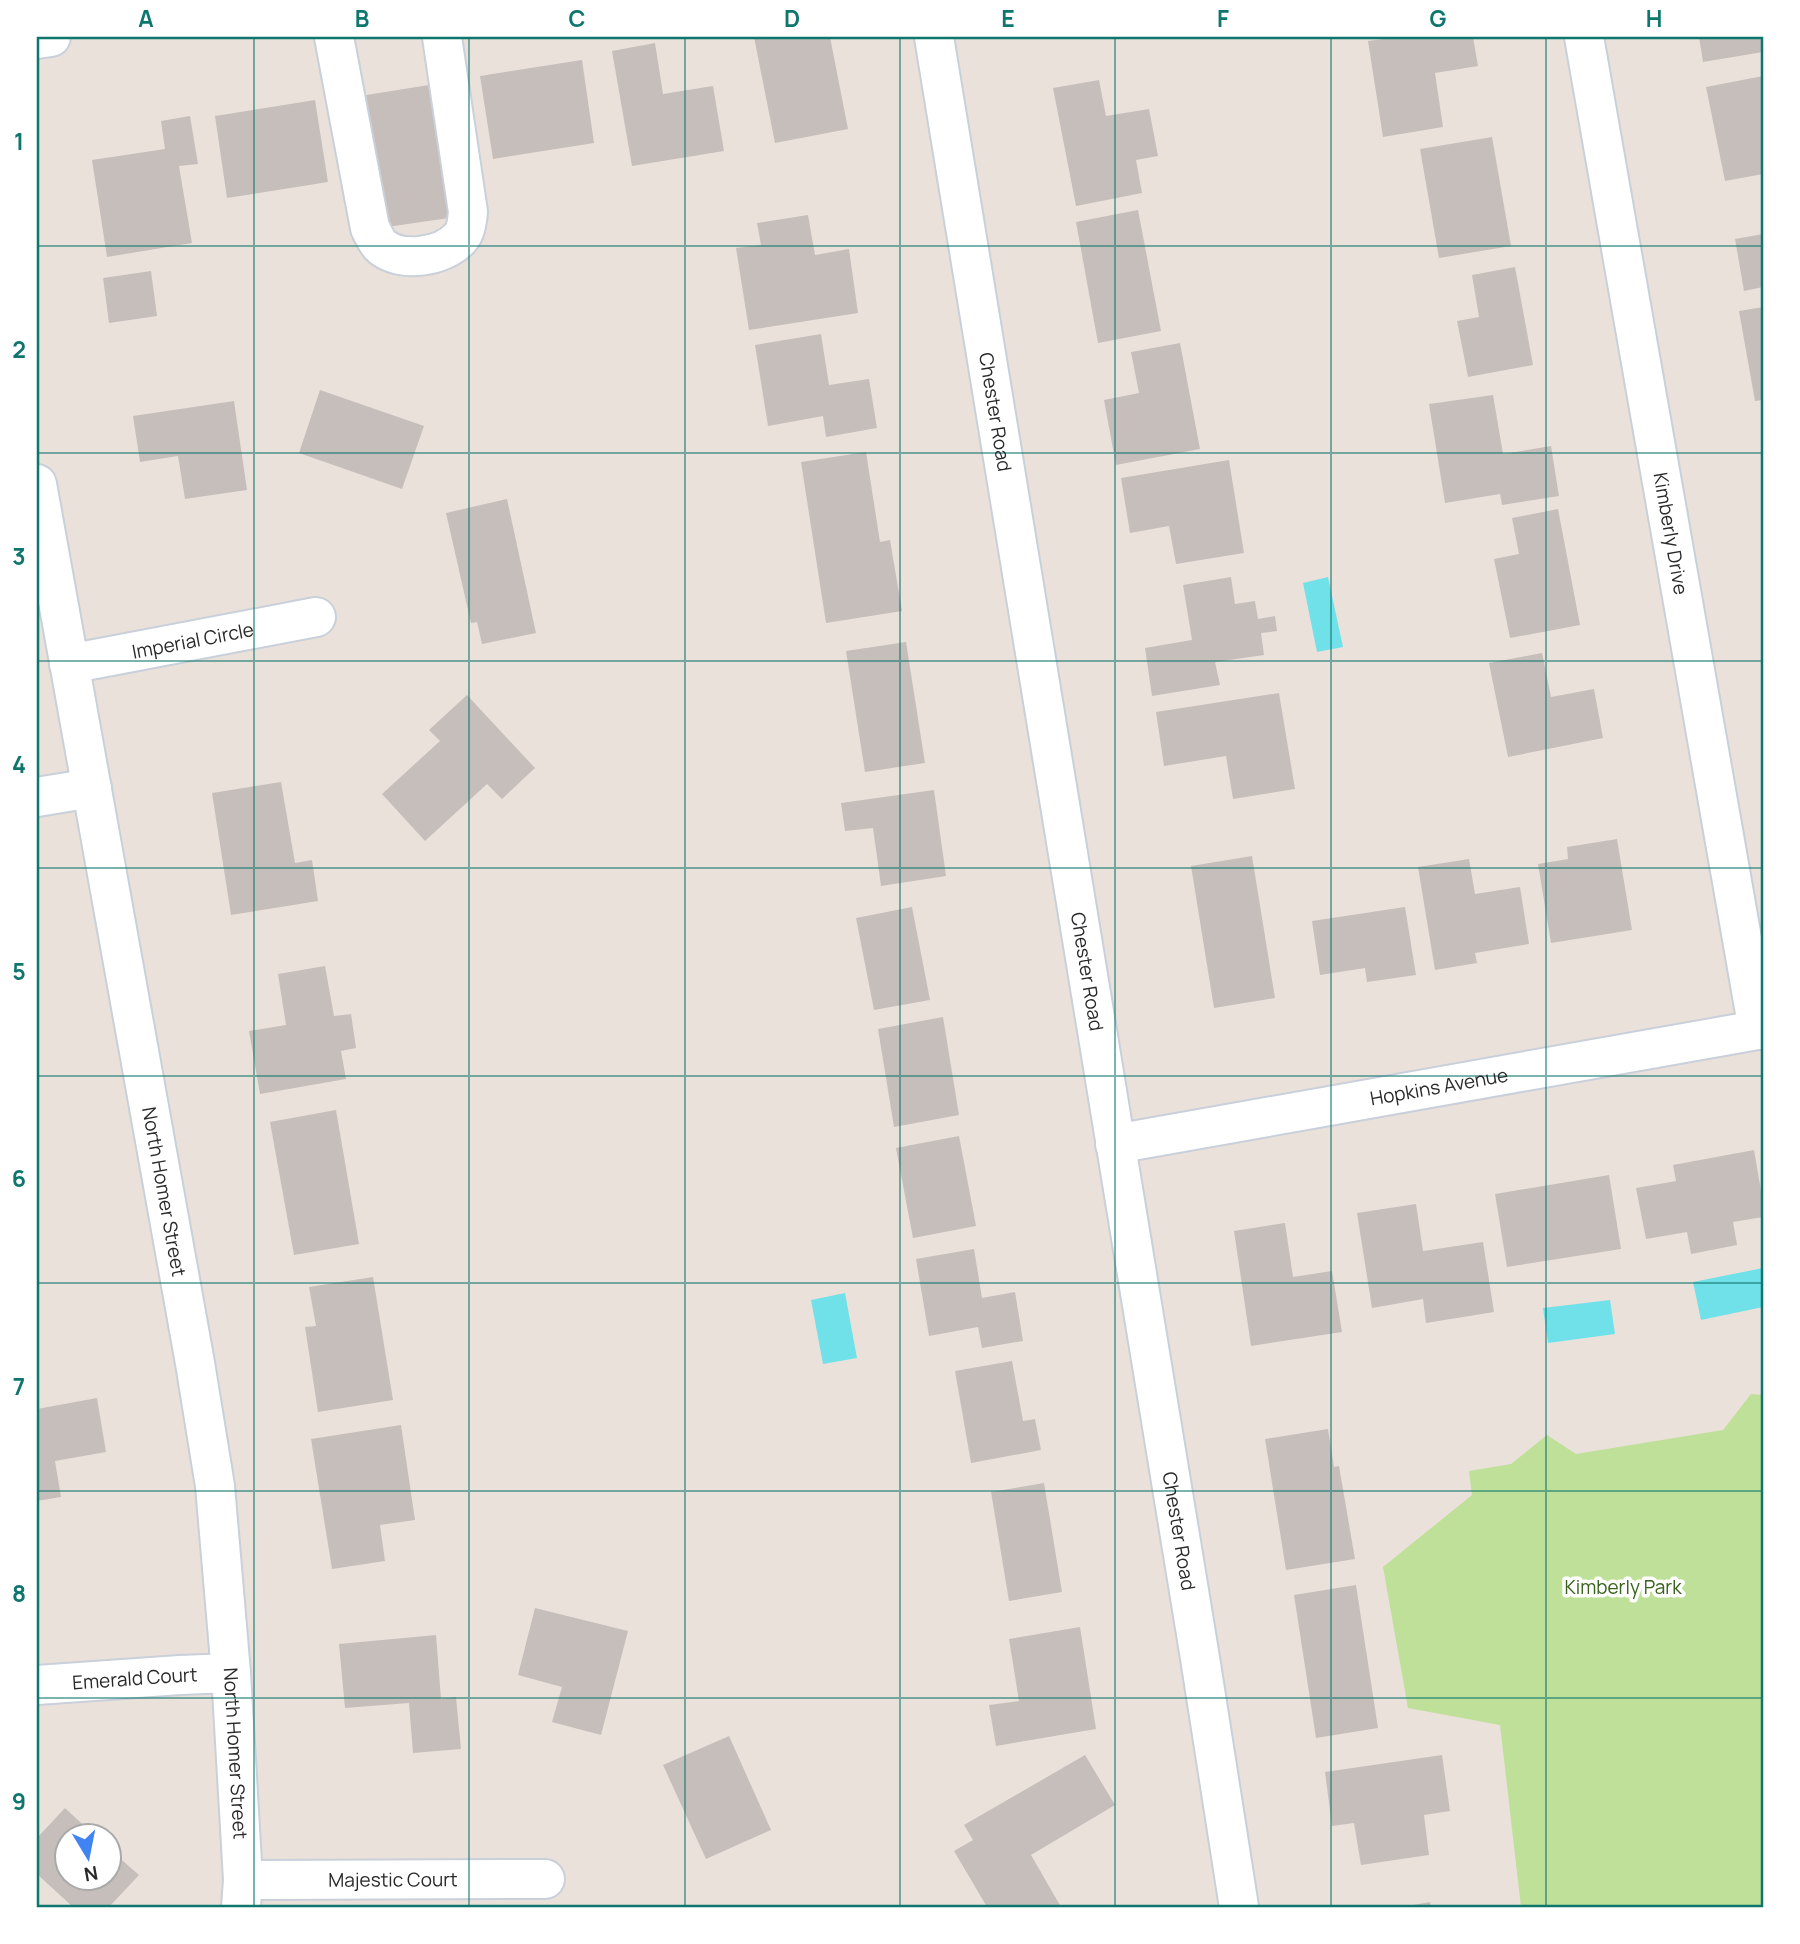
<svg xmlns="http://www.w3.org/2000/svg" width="1800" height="1944" viewBox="0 0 1800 1944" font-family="Manrope,sans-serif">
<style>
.green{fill:#bfe099}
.water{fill:#71e1e9}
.building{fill:#c6bebb}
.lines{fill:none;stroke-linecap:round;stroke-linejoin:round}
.minor-casing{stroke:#c9d0da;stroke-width:42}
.minor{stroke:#fff;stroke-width:38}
.grid{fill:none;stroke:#0f766e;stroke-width:2;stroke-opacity:0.55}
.labels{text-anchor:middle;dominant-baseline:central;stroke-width:7;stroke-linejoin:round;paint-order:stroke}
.street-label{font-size:19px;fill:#292929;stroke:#fff}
.park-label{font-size:19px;fill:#38621c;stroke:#fff}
.neatline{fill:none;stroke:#0f766e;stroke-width:2.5}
.grid-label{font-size:23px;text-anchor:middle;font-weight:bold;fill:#0f766e}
</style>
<rect width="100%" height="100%" fill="#ebe1db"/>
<path class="green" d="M 1751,1394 L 1763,1395 L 1763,1907 L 1521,1907 L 1500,1725 L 1408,1708 L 1383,1567 L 1472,1495 L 1469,1471 L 1511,1464 L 1547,1435 L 1576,1454 L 1723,1430 Z"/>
<g class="water">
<path d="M 1328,577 L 1343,647 L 1317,652 L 1303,583 Z"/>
<path d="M 1763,1268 L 1763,1307 L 1701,1320 L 1693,1282 Z"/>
<path d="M 845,1293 L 857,1358 L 823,1364 L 811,1300 Z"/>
<path d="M 1610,1300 L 1615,1334 L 1548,1343 L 1543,1308 Z"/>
</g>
<g class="building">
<path d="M 754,37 L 830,37 L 848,129 L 775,143 Z"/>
<path d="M 1398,37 L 1473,37 L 1478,66 L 1435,73 L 1443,127 L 1383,137 L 1368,41 Z"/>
<path d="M 1699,37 L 1763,37 L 1763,52 L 1703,62 Z"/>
<path d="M 655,43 L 663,94 L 713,86 L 724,151 L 632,166 L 612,51 Z"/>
<path d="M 582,60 L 594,143 L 493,159 L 480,76 Z"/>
<path d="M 1763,76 L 1763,174 L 1725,181 L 1706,87 Z"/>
<path d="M 1099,80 L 1106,116 L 1149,109 L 1158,156 L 1136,160 L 1142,193 L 1076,206 L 1053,88 Z"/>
<path d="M 435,84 L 456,217 L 380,228 L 360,96 Z"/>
<path d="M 315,100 L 328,182 L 227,198 L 215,116 Z"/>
<path d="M 190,116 L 198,164 L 179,166 L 192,243 L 107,257 L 92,160 L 165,149 L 161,121 Z"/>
<path d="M 1492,137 L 1511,246 L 1439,258 L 1420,149 Z"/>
<path d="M 1138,210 L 1161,331 L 1098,343 L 1076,222 Z"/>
<path d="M 808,215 L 815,255 L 849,249 L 858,313 L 749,330 L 736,248 L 761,245 L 757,223 Z"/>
<path d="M 1763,234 L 1763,287 L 1744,291 L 1735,239 Z"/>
<path d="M 1515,267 L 1533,365 L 1468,377 L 1457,321 L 1479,317 L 1472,275 Z"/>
<path d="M 151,271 L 157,316 L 109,323 L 103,278 Z"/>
<path d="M 1763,307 L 1763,400 L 1755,401 L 1739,311 Z"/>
<path d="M 821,334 L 829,385 L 869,379 L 877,428 L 826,437 L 823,416 L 768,426 L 755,345 Z"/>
<path d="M 1180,343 L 1200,449 L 1116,465 L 1104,400 L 1139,393 L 1131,352 Z"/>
<path d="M 320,390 L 424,426 L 402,489 L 299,453 Z"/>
<path d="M 1493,395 L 1503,454 L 1551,446 L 1559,496 L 1502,505 L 1500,494 L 1445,503 L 1429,404 Z"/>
<path d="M 234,401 L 247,490 L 185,499 L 178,456 L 140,462 L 133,416 Z"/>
<path d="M 866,452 L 880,542 L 890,540 L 902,611 L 826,623 L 801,462 Z"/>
<path d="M 1229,460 L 1244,553 L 1176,564 L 1169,526 L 1130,533 L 1121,478 Z"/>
<path d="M 507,499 L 536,633 L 482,644 L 477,622 L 471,623 L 446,513 Z"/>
<path d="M 1558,509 L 1580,625 L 1510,638 L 1494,559 L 1519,554 L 1512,518 Z"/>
<path d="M 1231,577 L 1235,604 L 1255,601 L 1258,619 L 1275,616 L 1277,631 L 1261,633 L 1264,655 L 1215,662 L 1220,685 L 1152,696 L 1145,648 L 1192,640 L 1183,585 Z"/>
<path d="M 906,642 L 925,763 L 865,772 L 846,651 Z"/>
<path d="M 1542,653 L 1551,697 L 1594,689 L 1603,738 L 1508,757 L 1489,663 Z"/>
<path d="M 1279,693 L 1295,789 L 1233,799 L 1226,756 L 1164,766 L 1156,712 Z"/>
<path d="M 467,695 L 535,768 L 502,799 L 487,784 L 425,841 L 382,794 L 440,741 L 429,730 Z"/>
<path d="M 281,782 L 295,863 L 312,860 L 318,901 L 231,915 L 212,793 Z"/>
<path d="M 934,790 L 946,876 L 881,886 L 873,828 L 845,831 L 841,803 Z"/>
<path d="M 1617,839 L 1632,930 L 1551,943 L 1538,864 L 1568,859 L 1567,847 Z"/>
<path d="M 1252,856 L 1275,998 L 1214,1008 L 1191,866 Z"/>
<path d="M 1469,859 L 1475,894 L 1520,887 L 1529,944 L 1475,953 L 1477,963 L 1435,970 L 1418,867 Z"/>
<path d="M 912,907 L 930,1000 L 874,1010 L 856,918 Z"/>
<path d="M 1405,907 L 1416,975 L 1367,982 L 1365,968 L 1320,975 L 1312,921 Z"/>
<path d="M 325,966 L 334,1016 L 351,1014 L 356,1048 L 341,1051 L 346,1079 L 260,1094 L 249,1031 L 286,1025 L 278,974 Z"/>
<path d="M 943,1017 L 959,1115 L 894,1127 L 878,1029 Z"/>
<path d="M 336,1110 L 359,1244 L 294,1255 L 270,1122 Z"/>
<path d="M 959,1136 L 976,1226 L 913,1238 L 896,1148 Z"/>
<path d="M 1754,1150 L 1763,1202 L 1763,1217 L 1733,1222 L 1737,1245 L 1691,1254 L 1687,1232 L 1646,1239 L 1636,1188 L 1676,1181 L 1673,1165 Z"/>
<path d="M 1609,1175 L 1621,1249 L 1507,1267 L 1495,1194 Z"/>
<path d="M 1416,1204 L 1423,1251 L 1483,1242 L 1494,1312 L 1426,1323 L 1423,1299 L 1372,1308 L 1357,1213 Z"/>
<path d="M 1285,1223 L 1293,1277 L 1332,1271 L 1342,1332 L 1251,1346 L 1234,1231 Z"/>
<path d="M 974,1249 L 982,1298 L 1015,1292 L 1023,1341 L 982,1348 L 978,1327 L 929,1336 L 916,1259 Z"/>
<path d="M 373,1277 L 393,1400 L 318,1412 L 305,1327 L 316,1326 L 309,1287 Z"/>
<path d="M 1012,1361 L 1023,1421 L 1035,1419 L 1041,1450 L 971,1463 L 955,1371 Z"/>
<path d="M 97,1398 L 106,1452 L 55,1461 L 61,1497 L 37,1501 L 37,1409 Z"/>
<path d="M 401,1425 L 415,1520 L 380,1525 L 385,1561 L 332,1569 L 311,1439 Z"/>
<path d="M 1328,1429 L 1334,1467 L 1339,1466 L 1355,1559 L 1286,1570 L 1265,1439 Z"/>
<path d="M 1044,1483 L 1062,1592 L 1009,1601 L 991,1492 Z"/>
<path d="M 1356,1585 L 1378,1728 L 1316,1738 L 1294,1595 Z"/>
<path d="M 535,1608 L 628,1631 L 601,1735 L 552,1722 L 562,1687 L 518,1675 Z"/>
<path d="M 1080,1627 L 1096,1729 L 996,1746 L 989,1705 L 1019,1701 L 1009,1639 Z"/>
<path d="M 436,1635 L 441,1699 L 456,1697 L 461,1749 L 413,1753 L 409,1703 L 345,1708 L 339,1644 Z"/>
<path d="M 729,1736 L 771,1830 L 706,1859 L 663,1765 Z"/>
<path d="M 1085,1755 L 1115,1805 L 1031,1855 L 1061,1907 L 987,1907 L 954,1851 L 973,1840 L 964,1825 Z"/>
<path d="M 1442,1755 L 1450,1811 L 1424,1815 L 1429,1855 L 1361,1865 L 1354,1823 L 1332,1826 L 1325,1772 Z"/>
<path d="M 65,1808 L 95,1836 L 66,1836 L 66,1878 L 108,1878 L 108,1848 L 139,1875 L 109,1907 L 73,1907 L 37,1874 L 37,1838 Z"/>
<path d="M 1430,1902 L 1431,1907 L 1407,1907 L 1407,1906 Z"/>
</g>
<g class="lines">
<defs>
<g id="minor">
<path d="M 334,37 L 370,228 C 374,235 376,242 382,247 C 402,263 443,257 460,238 C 466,232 467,221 468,212 L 442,37"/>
<path id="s1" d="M 934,37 L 1200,1658 L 1239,1907"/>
<path id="s2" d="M 1584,37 L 1758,1030"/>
<path d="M 37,39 L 51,37"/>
<path id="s3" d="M 37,484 L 195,1363 L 215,1486 L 231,1673 L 243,1880 L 241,1907"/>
<path id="s4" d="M 69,664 L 316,617"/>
<path d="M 37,797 L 92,788"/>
<path id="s5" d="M 1115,1144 L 1763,1029"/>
<path id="s6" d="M 37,1685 L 180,1675 L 231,1673"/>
<path id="s7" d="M 243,1880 L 545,1879"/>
</g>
</defs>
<use href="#minor" class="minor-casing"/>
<use href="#minor" class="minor"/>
</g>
<path class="grid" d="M 254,37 L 254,1907M 469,37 L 469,1907M 685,37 L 685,1907M 900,37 L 900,1907M 1115,37 L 1115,1907M 1331,37 L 1331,1907M 1546,37 L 1546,1907M 37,246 L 1763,246M 37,453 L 1763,453M 37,661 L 1763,661M 37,868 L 1763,868M 37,1076 L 1763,1076M 37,1283 L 1763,1283M 37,1491 L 1763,1491M 37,1698 L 1763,1698"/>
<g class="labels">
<g class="street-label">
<text stroke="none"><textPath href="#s1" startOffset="380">Chester Road</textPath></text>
<text stroke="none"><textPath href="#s2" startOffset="504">Kimberly Drive</textPath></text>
<text stroke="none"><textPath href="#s4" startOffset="126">Imperial Circle</textPath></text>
<text stroke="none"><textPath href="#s1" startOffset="947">Chester Road</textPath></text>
<text stroke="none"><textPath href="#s5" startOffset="329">Hopkins Avenue</textPath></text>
<text stroke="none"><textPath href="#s3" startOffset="719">North Homer Street</textPath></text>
<text stroke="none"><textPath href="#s1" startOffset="1514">Chester Road</textPath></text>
<text stroke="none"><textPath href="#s6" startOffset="98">Emerald Court</textPath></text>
<text stroke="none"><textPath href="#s3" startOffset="1286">North Homer Street</textPath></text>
<text stroke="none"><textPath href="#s7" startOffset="150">Majestic Court</textPath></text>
</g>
<g class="park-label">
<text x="1623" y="1587">Kimberly Park</text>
</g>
</g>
<rect width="1800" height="1944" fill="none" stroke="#ffffff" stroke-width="77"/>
<g transform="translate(88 1857) rotate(170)"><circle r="33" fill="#ffffff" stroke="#a9a9a9" stroke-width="2"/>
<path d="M0-5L12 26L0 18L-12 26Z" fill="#4084f3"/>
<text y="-10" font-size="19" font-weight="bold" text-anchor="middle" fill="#292929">N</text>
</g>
<rect x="38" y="38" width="1724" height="1868" class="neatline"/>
<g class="grid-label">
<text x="146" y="27">A</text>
<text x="362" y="27">B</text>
<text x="577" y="27">C</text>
<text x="792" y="27">D</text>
<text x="1008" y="27">E</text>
<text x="1223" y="27">F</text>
<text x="1438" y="27">G</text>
<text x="1654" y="27">H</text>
<text x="19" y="150">1</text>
<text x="19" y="358">2</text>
<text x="19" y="565">3</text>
<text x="19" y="773">4</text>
<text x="19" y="980">5</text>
<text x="19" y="1187">6</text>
<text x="19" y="1395">7</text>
<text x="19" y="1602">8</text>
<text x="19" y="1810">9</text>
</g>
</svg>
